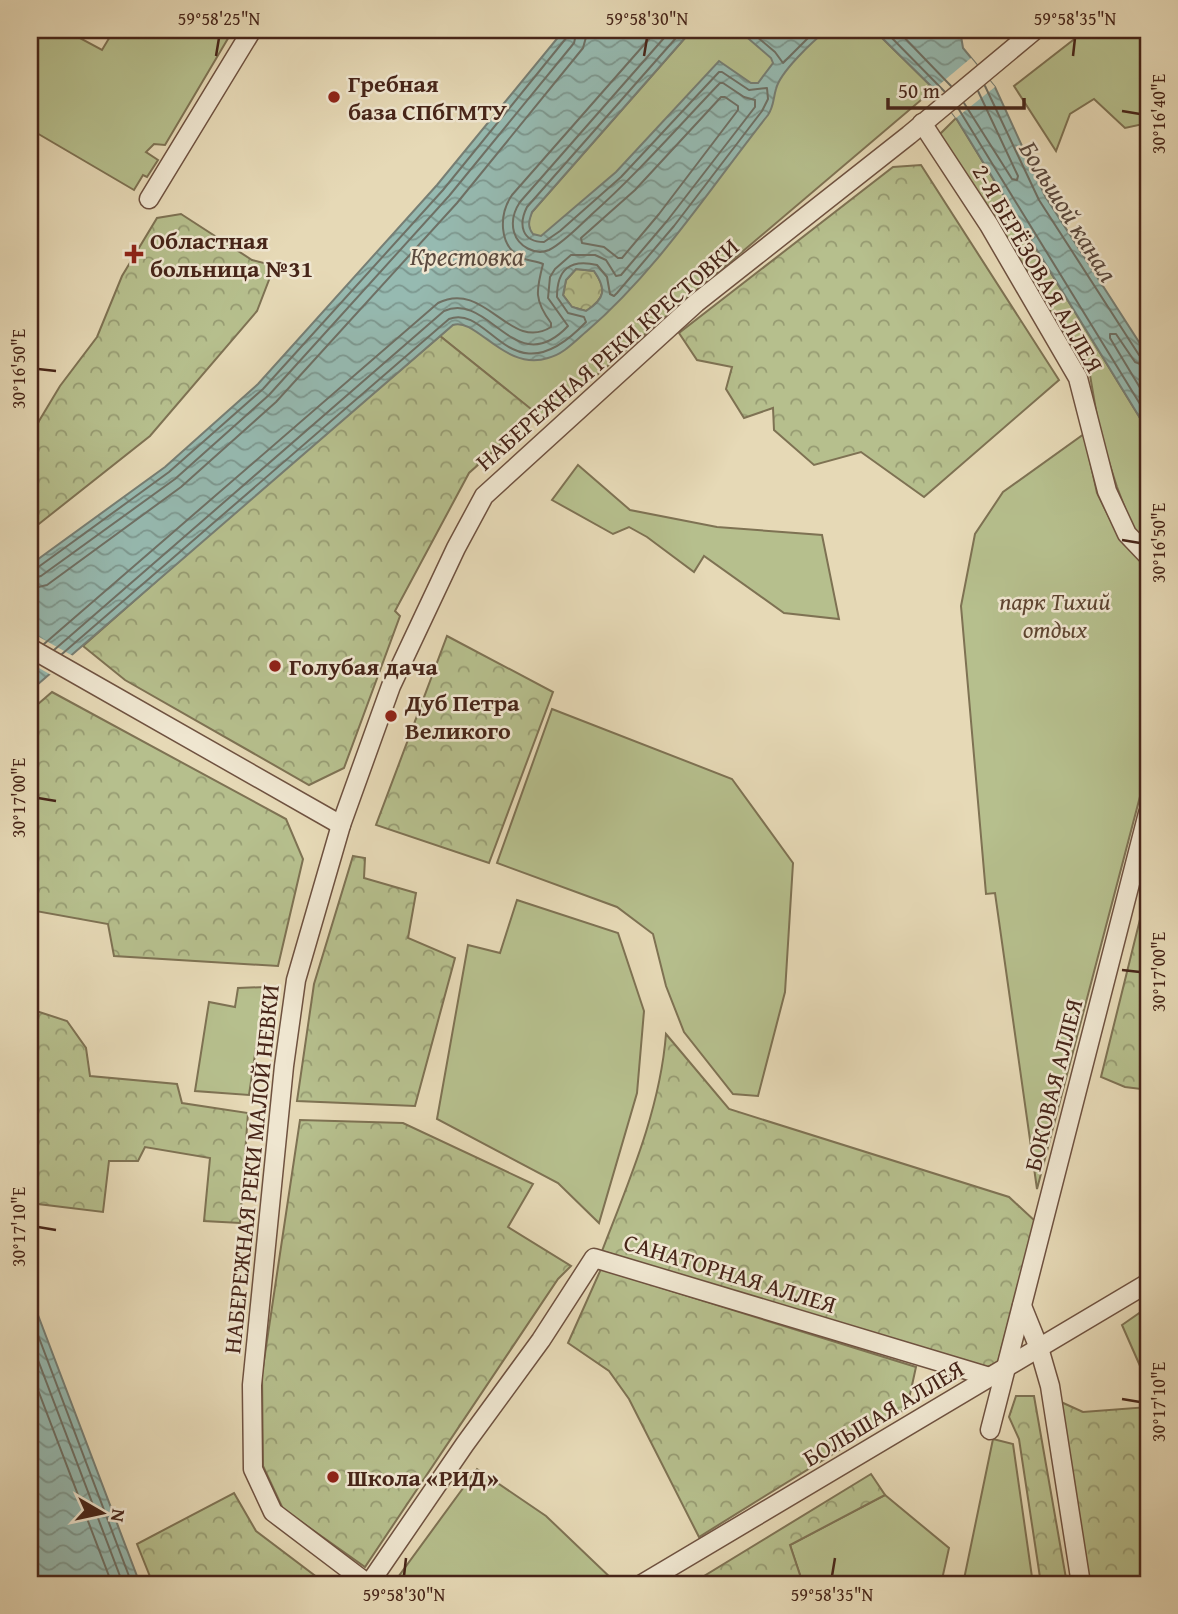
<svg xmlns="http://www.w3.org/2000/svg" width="1178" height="1614" viewBox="0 0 1178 1614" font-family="'Gentium Book Plus',serif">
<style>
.green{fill:#b6bf8d;stroke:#7e7253;stroke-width:2}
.forest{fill:url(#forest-crowns);stroke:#7e7253;stroke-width:2}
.water{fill:url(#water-waves);stroke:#767e74;stroke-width:2;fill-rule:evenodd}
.pier{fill:#e6d9b6}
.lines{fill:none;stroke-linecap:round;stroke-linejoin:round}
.shore{stroke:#6e7065;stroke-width:2}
.minor-casing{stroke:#6f5240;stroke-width:21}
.minor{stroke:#efe6d0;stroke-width:18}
.ticks{fill:none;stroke:#472519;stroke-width:2.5}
.poi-dot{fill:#8f2418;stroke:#efe6d0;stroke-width:2.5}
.labels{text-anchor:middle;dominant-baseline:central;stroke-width:5;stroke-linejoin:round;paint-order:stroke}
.poi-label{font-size:24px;font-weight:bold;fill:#472519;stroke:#efe6d0;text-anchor:start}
.street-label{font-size:24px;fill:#472519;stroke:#efe6d0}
.park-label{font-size:24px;font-style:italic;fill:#5d4430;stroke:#efe6d0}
.water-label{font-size:26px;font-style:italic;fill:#5b4a3f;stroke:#efe6d0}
.neatline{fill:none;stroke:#472519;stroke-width:2.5}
.ticks-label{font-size:18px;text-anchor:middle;fill:#472519}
</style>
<defs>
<pattern id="forest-crowns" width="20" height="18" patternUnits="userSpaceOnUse" patternTransform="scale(1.75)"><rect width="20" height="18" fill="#b6bf8d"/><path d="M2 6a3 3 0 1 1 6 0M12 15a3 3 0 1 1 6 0" fill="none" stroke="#969b72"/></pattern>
<pattern id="water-waves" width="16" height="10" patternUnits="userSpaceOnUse" patternTransform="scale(1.75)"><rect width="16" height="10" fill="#96bab1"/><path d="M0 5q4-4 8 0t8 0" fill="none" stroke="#7c978f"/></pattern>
</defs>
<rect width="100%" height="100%" fill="#e6d9b6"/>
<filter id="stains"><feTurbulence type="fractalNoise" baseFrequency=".00286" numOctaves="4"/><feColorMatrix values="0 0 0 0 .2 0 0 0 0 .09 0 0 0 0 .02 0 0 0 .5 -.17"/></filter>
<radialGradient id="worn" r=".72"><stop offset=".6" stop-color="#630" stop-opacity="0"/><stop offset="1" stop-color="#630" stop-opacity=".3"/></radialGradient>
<g class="green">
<path d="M 30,30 L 65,30 L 102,50 L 114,30 L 233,30 L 165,145 L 154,144 L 146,152 L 158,160 L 147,177 L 143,175 L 134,190 L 30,129 Z"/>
<path d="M 692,30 L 874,30 L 934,89 L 544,420 L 440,336 L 453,324 L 530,230 L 528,222 L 532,212 Z"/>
<path d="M 1086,30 L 1148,30 L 1148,123 L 1125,128 L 1094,99 L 1070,114 L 1056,151 L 1014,86 Z"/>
<path d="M 956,118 L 1148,431 L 1148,544 L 1133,529 L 1117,487 L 1100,434 L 1090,375 L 939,135 Z"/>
<path d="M 1084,434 L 1097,493 L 1120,539 L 1148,569 L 1148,766 L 1037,1189 L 995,893 L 986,894 L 961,606 L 975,534 L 1003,492 Z"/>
<path d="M 578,465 L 630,510 L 717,527 L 822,535 L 839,619 L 784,613 L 704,556 L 694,572 L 647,537 L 629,527 L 613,534 L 552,500 Z"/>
<path d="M 552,709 L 732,779 L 793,863 L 785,992 L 758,1096 L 733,1094 L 684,1032 L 666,986 L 653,934 L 617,907 L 497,863 Z"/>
<path d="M 517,900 L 618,933 L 644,1011 L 637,1093 L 599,1223 L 558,1183 L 437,1119 L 468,945 L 500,953 Z"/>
<path d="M 265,987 L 249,1095 L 195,1091 L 209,1002 L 235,1007 L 238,988 Z"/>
<path d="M 1148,1307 L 1148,1384 L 1122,1325 Z"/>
<path d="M 993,1439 L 1013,1444 L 1033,1584 L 963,1584 Z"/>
<path d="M 477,1469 L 546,1516 L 614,1581 L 608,1584 L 393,1584 Z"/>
<path d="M 885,1495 L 949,1548 L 941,1584 L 803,1584 L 790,1545 Z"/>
</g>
<g class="forest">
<path d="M 921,165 L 1059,380 L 924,497 L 861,452 L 814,465 L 774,430 L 773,408 L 744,418 L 726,389 L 732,367 L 697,360 L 679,333 L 893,167 Z"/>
<path d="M 181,214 L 252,260 L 268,264 L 272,272 L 257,311 L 150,436 L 30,531 L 30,441 L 39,421 L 60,386 L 97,337 L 122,276 L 157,218 Z"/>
<path d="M 576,269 L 594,271 C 607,289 605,299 586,311 L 572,307 L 563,295 L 566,280 Z"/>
<path d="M 440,336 L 536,413 L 469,473 L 395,611 L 400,616 L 344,768 L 309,785 L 125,680 L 83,646 L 254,495 Z"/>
<path d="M 447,636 L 553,692 L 489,863 L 376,825 Z"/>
<path d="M 52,692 L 286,819 L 303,859 L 278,966 L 114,956 L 108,924 L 30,910 L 30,711 Z"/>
<path d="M 353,856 L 365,858 L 364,878 L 416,893 L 408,938 L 455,958 L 415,1106 L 297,1101 L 314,984 Z"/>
<path d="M 1148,887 L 1148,1082 L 1141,1089 L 1125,1087 L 1101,1077 Z"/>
<path d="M 30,1009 L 67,1021 L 86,1048 L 90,1076 L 177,1084 L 182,1103 L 248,1113 L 240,1223 L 204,1221 L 210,1158 L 145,1147 L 138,1161 L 109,1161 L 103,1212 L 30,1203 Z"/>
<path d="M 666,1034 L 729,1109 L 1009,1197 L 1035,1221 L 998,1362 L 986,1368 L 602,1251 C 629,1181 660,1110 666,1034 Z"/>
<path d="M 300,1120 L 403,1123 L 533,1184 L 508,1227 L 571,1266 L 558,1279 L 365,1567 L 283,1509 L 263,1466 L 262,1374 Z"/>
<path d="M 601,1269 L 916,1367 L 907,1408 L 699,1537 L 629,1399 L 609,1371 L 568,1343 Z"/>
<path d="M 1016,1396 L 1034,1396 L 1067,1584 L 1041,1584 L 1019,1439 L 1009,1417 Z"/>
<path d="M 1061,1402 L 1083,1412 L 1148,1407 L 1148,1584 L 1090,1584 Z"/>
<path d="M 871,1474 L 885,1495 L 790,1545 L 803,1584 L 691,1584 Z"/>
<path d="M 234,1493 L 256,1531 L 326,1584 L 153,1584 L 137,1544 Z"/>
</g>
<g class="water">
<path d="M 564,30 L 692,30 L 532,212 C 529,221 527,226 533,234 L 541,236 L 616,172 L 719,61 L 751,83 L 758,83 L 773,63 L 771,58 L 742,33 L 744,30 L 827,30 C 813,41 780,72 776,89 C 773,99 774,106 768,115 C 710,188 658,270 587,331 C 575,341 564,354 548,358 C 505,372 476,317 453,325 L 30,691 L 30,565 L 165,467 L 258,384 L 437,185 ZM 576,269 L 594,271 C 607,289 605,299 586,311 L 572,307 L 563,295 L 566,280 Z"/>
<path d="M 874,30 L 960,30 L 963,48 L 995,87 L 1045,196 L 1148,356 L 1148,431 L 956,118 L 934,89 Z"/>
<path d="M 30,1294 L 140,1584 L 30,1584 Z"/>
</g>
<g class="pier">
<path d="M 971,58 L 995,87 L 956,118 L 934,89 Z"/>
<path d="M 30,632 L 75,657 L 53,676 L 30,663 Z"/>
</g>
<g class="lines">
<g class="shore">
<path d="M 749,30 L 775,52 L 783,63 L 816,30"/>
<path d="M 884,30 L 945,92"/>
<path d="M 897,30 L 951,86"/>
<path d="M 985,86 L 1039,200 L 1139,355 L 1148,358"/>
<path d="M 721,97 L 725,97 L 738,106 L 738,110 L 659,214 L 622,258 L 618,258 L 604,247 L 582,243 L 581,238 L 635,190 Z"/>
<path d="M 964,103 L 1012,179 L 1017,180 L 1018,176 L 978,91"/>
<path d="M 958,108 L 1148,417"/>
<path d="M 1148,367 L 1135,362 L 1116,334 L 1110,334 L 1110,338 L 1148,401"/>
<path d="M 30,570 L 37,568 L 169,472 L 263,389 L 443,190 L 567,37 L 569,30"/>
<path d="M 30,579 L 41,576 L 175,479 L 269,395 L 449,196 L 574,43 L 577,30"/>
<path d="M 30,589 L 47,585 L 181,487 L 276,402 L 457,203 L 583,48 L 588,30"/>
<path d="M 44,644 L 438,303 C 485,279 510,353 551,327 L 551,323 C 534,300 536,291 543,264 C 537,261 529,261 522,258 C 498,246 499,214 512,195 L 657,30"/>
<path d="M 54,650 L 444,311 C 490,291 515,382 568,326 L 548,298 L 550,277 L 555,269 L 571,255 L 595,255 L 606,260 L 616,276 L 621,275 L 667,221 L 755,107 L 755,100 L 744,97 L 723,83 L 720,83 C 677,128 637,174 591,215 C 578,227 564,242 549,250 C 535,256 518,246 514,232 C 511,221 514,211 520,202 L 671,30"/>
<path d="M 62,654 L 449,319 C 491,303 510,402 586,322 L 584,317 L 568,313 L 557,297 C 557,269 570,259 597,265 L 607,277 L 610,294 L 614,296 L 617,293 L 674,226 L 762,111 L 768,99 L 767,88 L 749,90 L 722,72 L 719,72 L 621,177 L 560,231 L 544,242 C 522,242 518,225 527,207 L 683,30"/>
<path d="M 30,1314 L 132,1584"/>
<path d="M 30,1339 L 123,1584"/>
<path d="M 30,1369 L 112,1584"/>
</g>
<defs>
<g id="minor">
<path d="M 922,123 L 989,225 L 1078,378 L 1107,491 L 1127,534 L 1148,556"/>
<path d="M 149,199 L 252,30"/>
<path d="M 30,648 L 341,825"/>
<path d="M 1022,1306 L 1039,1348 L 1050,1386 L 1081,1584"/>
<path d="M 990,1430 L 1148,813"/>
<path d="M 368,1584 L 273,1512 L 253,1469 L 252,1385 L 284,1066 L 296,980 L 341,825 L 391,686 L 456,548 L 484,496 L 696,303 L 909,135 L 1035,30"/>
<path d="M 369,1584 L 465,1444 L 541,1340 L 594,1258 L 990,1377"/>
<path d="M 642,1584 L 1148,1283"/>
</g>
</defs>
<use href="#minor" class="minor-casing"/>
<use href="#minor" class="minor"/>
</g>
<path class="ticks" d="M 216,56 L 219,38M 644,56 L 647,38M 1073,56 L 1075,38M 1122,111 L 1140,114M 38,369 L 56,371M 1122,540 L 1140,543M 38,798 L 56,801M 1122,970 L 1140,972M 38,1227 L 56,1230M 1122,1399 L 1140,1402M 404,1576 L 406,1558M 832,1576 L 835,1558"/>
<g class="poi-dot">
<circle cx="334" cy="97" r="7"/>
<path d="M130.5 243.5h7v7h7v7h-7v7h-7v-7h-7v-7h7z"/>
<circle cx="275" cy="666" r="7"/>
<circle cx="391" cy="716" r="7"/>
<circle cx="333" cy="1477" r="7"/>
</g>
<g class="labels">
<g class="poi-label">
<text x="348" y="83">Гребная<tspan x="348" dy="28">база СПбГМТУ</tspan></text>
<text x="150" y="240">Областная<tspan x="150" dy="28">больница №31</tspan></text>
<text x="289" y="666">Голубая дача</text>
<text x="405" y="702">Дуб Петра<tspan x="405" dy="28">Великого</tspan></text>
<text x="347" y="1477">Школа «РИД»</text>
</g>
<g class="street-label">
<text transform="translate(1038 268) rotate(60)">2-Я БЕРЁЗОВАЯ АЛЛЕЯ</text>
<text transform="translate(607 354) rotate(-41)">НАБЕРЕЖНАЯ РЕКИ КРЕСТОВКИ</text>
<text transform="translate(1053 1085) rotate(-76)">БОКОВАЯ АЛЛЕЯ</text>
<text transform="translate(251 1169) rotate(-84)">НАБЕРЕЖНАЯ РЕКИ МАЛОЙ НЕВКИ</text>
<text transform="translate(730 1273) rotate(17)">САНАТОРНАЯ АЛЛЕЯ</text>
<text transform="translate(883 1413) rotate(-31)">БОЛЬШАЯ АЛЛЕЯ</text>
</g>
<g class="park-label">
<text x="1055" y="601">парк Тихий<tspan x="1055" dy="28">отдых</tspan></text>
</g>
<g class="water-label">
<text transform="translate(1069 211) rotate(58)">Большой канал</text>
<text x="467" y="255">Крестовка</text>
</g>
</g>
<rect width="1178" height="1614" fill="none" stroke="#e6d9b6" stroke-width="77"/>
<g transform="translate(102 1513) rotate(99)" stroke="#efe6d0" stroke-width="5" paint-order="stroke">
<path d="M0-5L12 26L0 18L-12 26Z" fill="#472519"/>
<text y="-10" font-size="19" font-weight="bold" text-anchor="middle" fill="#472519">N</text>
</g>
<path d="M888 98v10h136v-10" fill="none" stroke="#472519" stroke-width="3.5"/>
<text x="898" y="98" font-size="21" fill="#472519" stroke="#efe6d0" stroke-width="5" paint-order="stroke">50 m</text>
<rect x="38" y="38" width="1102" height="1538" class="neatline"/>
<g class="ticks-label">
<text x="219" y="25">59°58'25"N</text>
<text x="647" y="25">59°58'30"N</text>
<text x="1075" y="25">59°58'35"N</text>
<text transform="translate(1159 114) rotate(-90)" y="6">30°16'40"E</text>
<text transform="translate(19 369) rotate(-90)" y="6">30°16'50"E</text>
<text transform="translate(1159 543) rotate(-90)" y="6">30°16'50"E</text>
<text transform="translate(19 798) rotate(-90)" y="6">30°17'00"E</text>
<text transform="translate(1159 972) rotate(-90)" y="6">30°17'00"E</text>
<text transform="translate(19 1227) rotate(-90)" y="6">30°17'10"E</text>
<text transform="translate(1159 1402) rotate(-90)" y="6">30°17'10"E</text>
<text x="404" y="1601">59°58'30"N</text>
<text x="832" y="1601">59°58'35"N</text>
</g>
<rect width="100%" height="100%" filter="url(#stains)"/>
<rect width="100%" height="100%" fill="url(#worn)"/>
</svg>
